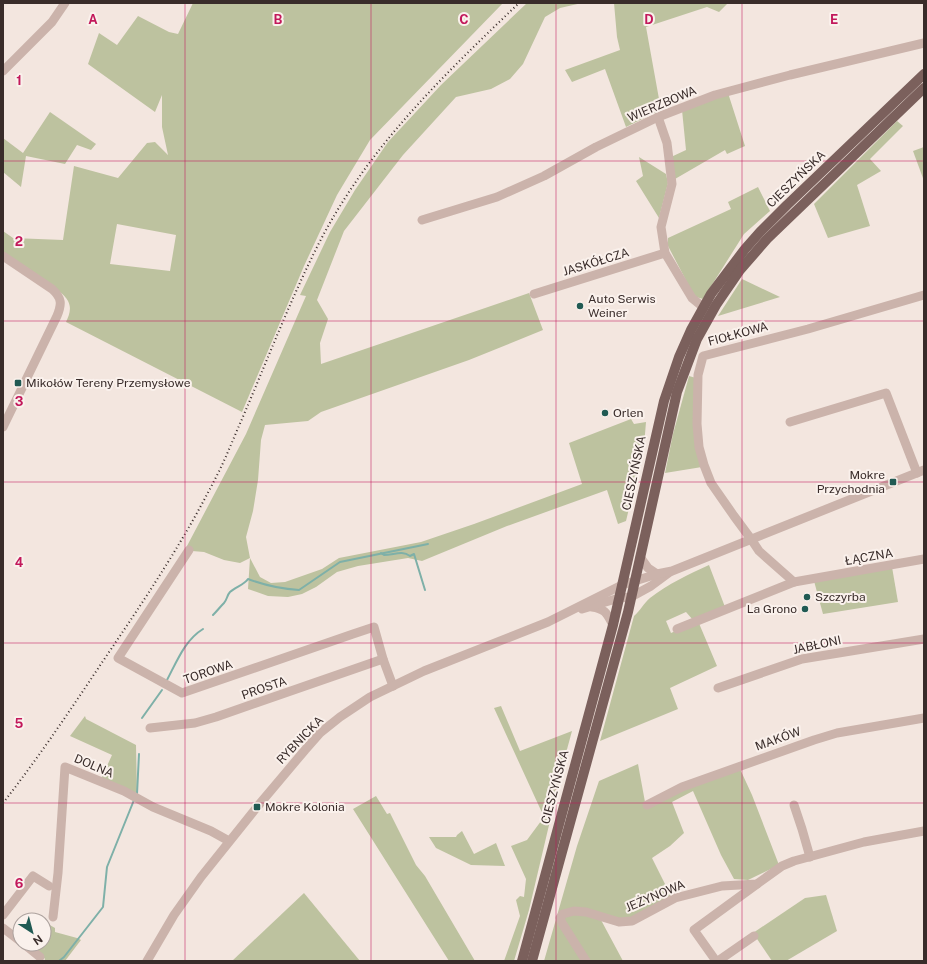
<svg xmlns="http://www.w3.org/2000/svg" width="927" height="964" viewBox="0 0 927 964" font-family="'Public Sans',sans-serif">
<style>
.green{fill:#bdc29f;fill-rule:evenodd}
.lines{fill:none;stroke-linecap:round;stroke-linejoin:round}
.stream{stroke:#7eb0a8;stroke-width:2}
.minor{stroke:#cbb3ab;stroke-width:9}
.major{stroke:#7b605c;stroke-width:10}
.rail{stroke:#392c2a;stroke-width:2;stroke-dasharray:1 3;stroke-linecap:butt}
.grid{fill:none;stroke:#c2185b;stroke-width:1;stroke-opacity:0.55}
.poi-dot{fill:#205a53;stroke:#faf1ec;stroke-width:1.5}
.labels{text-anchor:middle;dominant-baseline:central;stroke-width:4;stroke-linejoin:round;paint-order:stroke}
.street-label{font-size:12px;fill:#392c2a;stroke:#faf1ec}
.poi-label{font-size:12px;fill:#392c2a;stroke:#faf1ec;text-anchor:start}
.grid-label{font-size:13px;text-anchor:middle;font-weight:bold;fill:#c2185b;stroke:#faf1ec;stroke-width:4;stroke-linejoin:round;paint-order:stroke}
</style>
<rect width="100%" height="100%" fill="#f3e6df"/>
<g class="green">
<path d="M 193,3 L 503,3 L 370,140 L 337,195 L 304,266 L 242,412 L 66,322 C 69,315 72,309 68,301 C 63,289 16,261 3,252 L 3,231 L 13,238 L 63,240 L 74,166 L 118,178 L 147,143 L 155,142 L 168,155 L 162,127 L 162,95 L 155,112 L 88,64 L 99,33 L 117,45 L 138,16 L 169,32 L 178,34 ZM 117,224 L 176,235 L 170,271 L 110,264 Z"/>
<path d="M 527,3 L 582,3 L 560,8 L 545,17 L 523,64 L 510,79 L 491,89 L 456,97 L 403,155 L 344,231 L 317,300 L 328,319 L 320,343 L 321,364 L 529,293 L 543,330 L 469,360 L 321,412 L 308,421 L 265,425 L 261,440 L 258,480 L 253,511 L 246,537 L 250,558 L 260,577 L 271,583 L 285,582 L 322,569 L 339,558 L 421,542 L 474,524 L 582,484 L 569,443 L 631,419 L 634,424 L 646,422 L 644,446 L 626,521 L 618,524 L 607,490 L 507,526 L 422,561 L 408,558 L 358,566 L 337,572 L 316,587 L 302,594 L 288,597 L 268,596 L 248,589 L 250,558 L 240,563 L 224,560 L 204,552 L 192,551 L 187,546 L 246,434 L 306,296 L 300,295 L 330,232 L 355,190 L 388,142 L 441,85 Z"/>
<path d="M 614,3 L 728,3 L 719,12 L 707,7 L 646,27 L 661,110 L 626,127 L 605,69 L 572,82 L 565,70 L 620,50 L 617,37 Z"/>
<path d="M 728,93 L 745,146 L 727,154 L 725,150 L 675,179 L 671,157 L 686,150 L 682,110 Z"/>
<path d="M 50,112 L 96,144 L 91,150 L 77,145 L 65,164 L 26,156 L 21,187 L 3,172 L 3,138 L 23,153 Z"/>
<path d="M 897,121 L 903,126 L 870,159 L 881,171 L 857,185 L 870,226 L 828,238 L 814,204 Z"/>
<path d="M 924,147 L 924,181 L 913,151 Z"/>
<path d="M 639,157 L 666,174 L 668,183 L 659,218 L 636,181 L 643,176 Z"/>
<path d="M 758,187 L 770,211 L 744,234 L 703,299 L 696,297 L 689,286 L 668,246 L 668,238 L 731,209 L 728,202 Z"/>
<path d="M 742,279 L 780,297 L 718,316 Z"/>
<path d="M 689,376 L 696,378 L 702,467 L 665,473 L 673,434 Z"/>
<path d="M 709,565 L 725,607 L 693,620 L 686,612 L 666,621 L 671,633 L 698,621 L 717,666 L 670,688 L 678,709 L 600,741 L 634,616 C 640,611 644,603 650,598 C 668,584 689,574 709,565 Z"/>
<path d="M 892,567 L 898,602 L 823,614 L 814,581 Z"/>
<path d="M 501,706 L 520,751 L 572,731 L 566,753 L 529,910 L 514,961 L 504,961 L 520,916 L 516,900 L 520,896 L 524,897 L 526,879 L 511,846 L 527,840 L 544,817 L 494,708 Z"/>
<path d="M 85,716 L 86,719 L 136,745 L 137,796 L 101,779 L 112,755 L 70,736 Z"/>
<path d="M 638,764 L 645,802 L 740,769 L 752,795 L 779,865 L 748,880 L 734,879 L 721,855 L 693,791 L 672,802 L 684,833 L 670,846 L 652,858 L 671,896 L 629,919 L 601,920 L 623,961 L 544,961 L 577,846 L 599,781 Z"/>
<path d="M 376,796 L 387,814 L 390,813 L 416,865 L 425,876 L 475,961 L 449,961 L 353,809 Z"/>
<path d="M 462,831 L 474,854 L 496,843 L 505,866 L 471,865 L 436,848 L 429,837 L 456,837 L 457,835 Z"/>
<path d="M 304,893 L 360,961 L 232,961 Z"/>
<path d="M 826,895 L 837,931 L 786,961 L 772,961 L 753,933 L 805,898 Z"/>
<path d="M 48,924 L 55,928 L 55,932 L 77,938 L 81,940 L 65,961 L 44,961 L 45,959 L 32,944 L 44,944 L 44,928 Z"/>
</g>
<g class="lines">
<g class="stream">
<path d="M 381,553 L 384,555 C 394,555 402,550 410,556 L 414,554 L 425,590"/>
<path d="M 213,615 C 217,611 220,607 224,603 C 227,600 227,595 230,592 C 236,587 245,584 248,579 C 264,585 282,589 299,590 L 340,562 L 428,544"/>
<path d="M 167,680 C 177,661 185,640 203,629"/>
<path d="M 142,718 L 162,690"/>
<path d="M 137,794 L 139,754"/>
<path d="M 59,961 L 64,957 L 103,907 L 107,867 L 134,800"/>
</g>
<g class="minor">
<path d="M 3,71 L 52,22 L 65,3"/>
<path d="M 658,117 L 667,143 L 672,184 L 661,227 L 665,253 L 692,298 L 703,307"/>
<path d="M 422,220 L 497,197 L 544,176 L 596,147 L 658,117 L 715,95 L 790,75 L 924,43"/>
<path d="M 3,256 L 52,289 C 62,298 62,304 57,316 L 3,427"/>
<path d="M 534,294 L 665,253"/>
<path d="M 924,295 L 808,329 L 703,356 L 698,375 L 697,424 L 699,447 L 704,465 L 711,483 L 734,516 L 751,539 L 759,551 L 794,582 L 924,559"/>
<path d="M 790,422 L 886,393 L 917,473"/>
<path d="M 189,550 L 118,658 L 182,693 L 353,634 L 374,627 L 383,659 L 393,686"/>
<path d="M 640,557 L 648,568 L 657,574"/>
<path d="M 592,607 C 606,609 607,614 613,625"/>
<path d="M 582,609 L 619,598 L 631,597 L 651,586 L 670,572"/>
<path d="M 677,629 L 794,582"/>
<path d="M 718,688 L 802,659 L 924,639"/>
<path d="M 150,728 L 195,723 L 216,717 L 383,659"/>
<path d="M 647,805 L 682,787 L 814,740 L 837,733 L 924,718"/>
<path d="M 794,805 L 802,829 L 810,857"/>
<path d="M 3,915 L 33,876 L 49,886"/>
<path d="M 53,917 L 58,873 L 65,767 L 124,791 L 153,807 L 211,831 L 229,841"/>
<path d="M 3,928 L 20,941"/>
<path d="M 24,944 L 40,957"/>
<path d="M 147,961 L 174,915 L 201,877 L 257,807 L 305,750 L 320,733 L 340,717 L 370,697 L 424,671 L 548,622 L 622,585 L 657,574 L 672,571 L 924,470"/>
<path d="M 586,961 L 562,923 L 560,918 L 563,914 L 574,911 L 586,912 L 619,922 L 632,921 L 675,898 L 722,886 L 757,884 L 782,866 L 794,861 L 864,842 L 924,831"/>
<path d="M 716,961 L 694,930 L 757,884"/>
<path d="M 718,961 L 754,936"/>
</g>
<g class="major">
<path d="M 522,961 L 613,625 L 664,401 L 679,357 L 691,330 L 711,294 L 745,249 L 760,232 L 787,205 L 924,74"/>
<path d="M 532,961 L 628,612 L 677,392 L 697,339 L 716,305 L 740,270 L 767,239 L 924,88"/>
</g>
<path class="rail" d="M 3,803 C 39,757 71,709 103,661 C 143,602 182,544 214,481 C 225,461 233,439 242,419 C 267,361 289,303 317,247 C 367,148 441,78 519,3"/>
</g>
<path class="grid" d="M 185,3 L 185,961M 371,3 L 371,961M 556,3 L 556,961M 742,3 L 742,961M 3,161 L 924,161M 3,321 L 924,321M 3,482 L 924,482M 3,643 L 924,643M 3,803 L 924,803"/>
<g class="poi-dot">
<circle cx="580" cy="306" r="4"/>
<rect x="14" y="379" width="8" height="8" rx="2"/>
<circle cx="605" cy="413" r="4"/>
<rect x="889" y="478" width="8" height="8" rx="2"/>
<circle cx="807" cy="597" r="4"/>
<circle cx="805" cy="609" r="4"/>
<rect x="253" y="803" width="8" height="8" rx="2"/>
</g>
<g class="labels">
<g class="street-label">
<text transform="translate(662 104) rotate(-23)">WIERZBOWA</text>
<text transform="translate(796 179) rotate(-44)">CIESZYŃSKA</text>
<text transform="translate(596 262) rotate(-17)">JASKÓŁCZA</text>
<text transform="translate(738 334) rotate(-15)">FIOŁKOWA</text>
<text transform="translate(634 473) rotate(-78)">CIESZYŃSKA</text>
<text transform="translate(869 557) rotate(-10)">ŁĄCZNA</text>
<text transform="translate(817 645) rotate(-12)">JABŁONI</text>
<text transform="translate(208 672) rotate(-19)">TOROWA</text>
<text transform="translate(264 688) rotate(-19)">PROSTA</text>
<text transform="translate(778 739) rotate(-20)">MAKÓW</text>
<text transform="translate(300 740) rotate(-46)">RYBNICKA</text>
<text transform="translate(94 766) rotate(23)">DOLNA</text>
<text transform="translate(555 787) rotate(-75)">CIESZYŃSKA</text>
<text transform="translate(655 896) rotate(-23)">JEŻYNOWA</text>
</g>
<g class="poi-label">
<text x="588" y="299">Auto Serwis<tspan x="588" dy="14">Weiner</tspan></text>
<text x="26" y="383">Mikołów Tereny Przemysłowe</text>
<text x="613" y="413">Orlen</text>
<text x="885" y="475" text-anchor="end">Mokre<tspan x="885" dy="14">Przychodnia</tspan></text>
<text x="815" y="597">Szczyrba</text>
<text x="797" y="609" text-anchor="end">La Grono</text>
<text x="265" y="807">Mokre Kolonia</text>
</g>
</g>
<g class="grid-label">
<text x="93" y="24">A</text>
<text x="278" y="24">B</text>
<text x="464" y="24">C</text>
<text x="649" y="24">D</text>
<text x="834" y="24">E</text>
<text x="19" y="85">1</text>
<text x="19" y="246">2</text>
<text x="19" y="406">3</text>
<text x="19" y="567">4</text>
<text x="19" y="728">5</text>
<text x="19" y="888">6</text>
</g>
<rect width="927" height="964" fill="none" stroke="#392c2a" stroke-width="8"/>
<g transform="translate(32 932) rotate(144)"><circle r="19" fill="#faf1ec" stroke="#ada29e"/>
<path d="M0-3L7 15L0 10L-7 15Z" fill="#205a53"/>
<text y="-6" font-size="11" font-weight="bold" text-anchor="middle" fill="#392c2a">N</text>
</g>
</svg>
